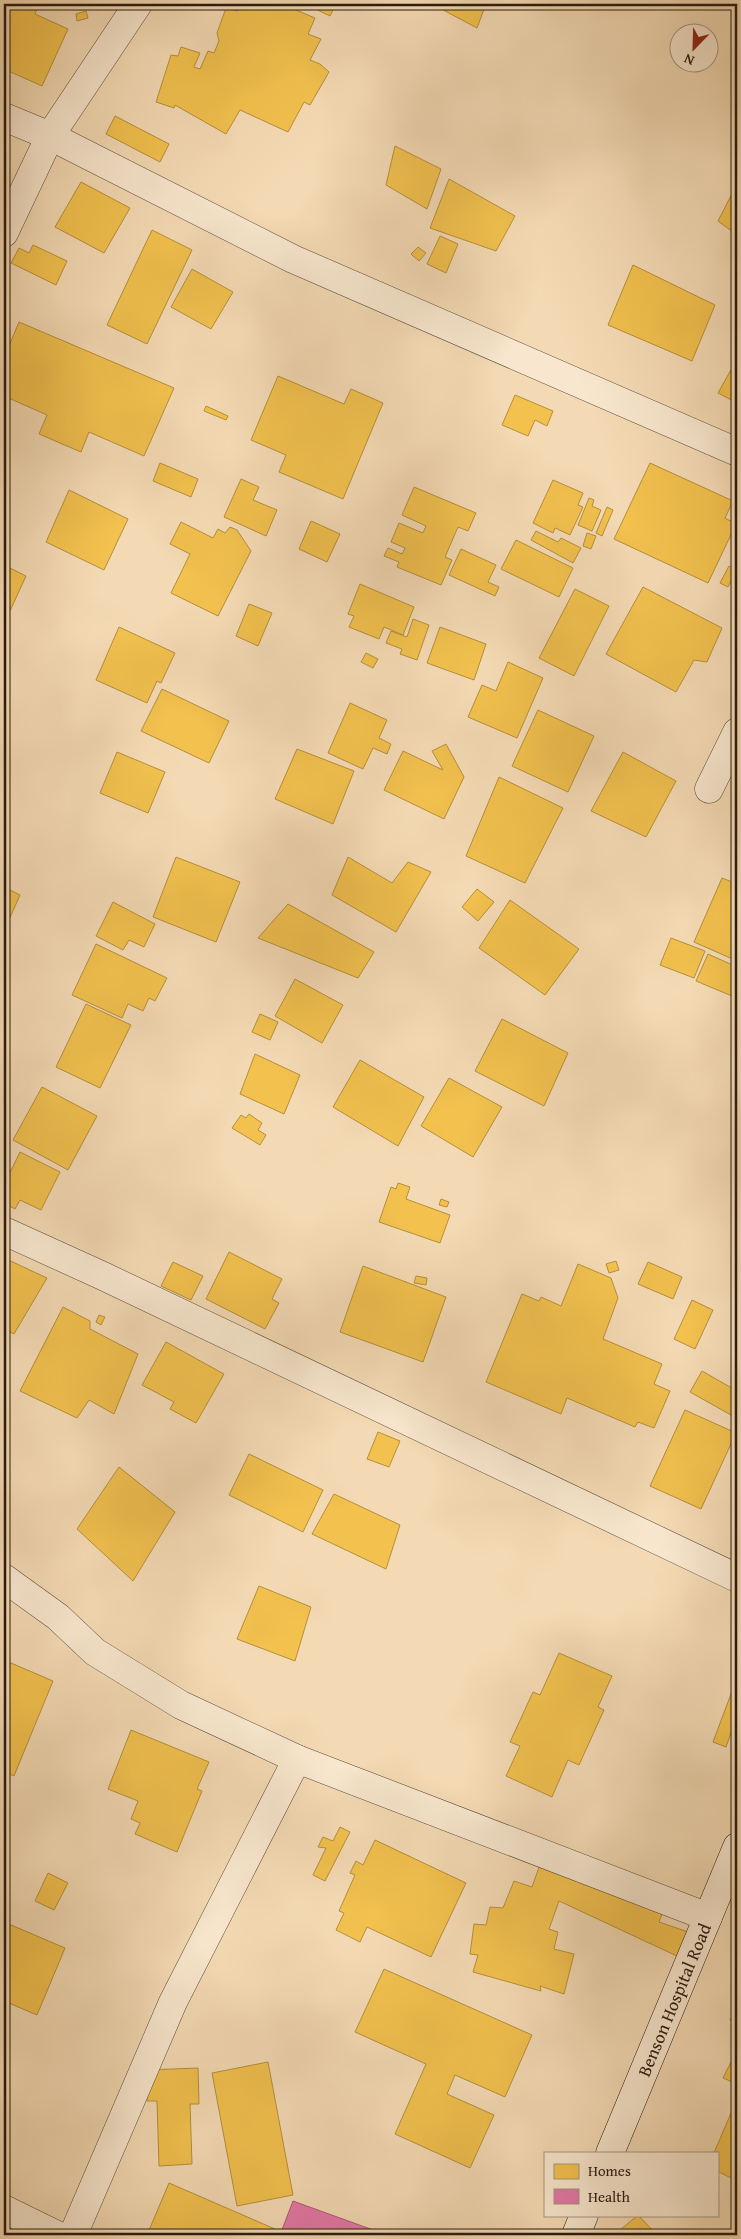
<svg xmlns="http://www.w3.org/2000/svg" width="741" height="2239" viewBox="0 0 741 2239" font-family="'Gentium Book Plus',serif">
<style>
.homes{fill:#f2c14e;stroke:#b68f3b}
.health{fill:#e377a8;stroke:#ab5b7a}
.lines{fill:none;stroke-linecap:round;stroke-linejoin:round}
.street-casing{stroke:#5c4a38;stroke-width:29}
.secondary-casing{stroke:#291a0e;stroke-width:29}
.street{stroke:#f8e7ce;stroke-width:28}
.secondary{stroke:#f8e7ce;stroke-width:28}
.labels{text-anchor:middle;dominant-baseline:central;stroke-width:5;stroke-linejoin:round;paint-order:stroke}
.street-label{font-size:18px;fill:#291a0e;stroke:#f8e7ce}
</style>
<rect width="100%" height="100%" fill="#f4dab4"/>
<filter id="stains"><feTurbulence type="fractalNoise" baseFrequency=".004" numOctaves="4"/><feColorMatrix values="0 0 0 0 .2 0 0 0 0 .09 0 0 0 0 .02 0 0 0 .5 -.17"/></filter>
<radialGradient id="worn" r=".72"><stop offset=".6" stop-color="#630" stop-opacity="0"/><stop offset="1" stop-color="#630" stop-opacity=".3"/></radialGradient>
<g class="homes">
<path d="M 4,4 L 39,4 L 35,14 L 68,29 L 42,86 L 4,69 Z"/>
<path d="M 241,4 L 282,4 L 315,18 L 308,34 L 321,39 L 310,60 L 320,64 L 329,72 L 310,105 L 304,102 L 288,132 L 240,110 L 226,134 L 175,105 L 174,108 L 156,102 L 171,55 L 178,56 L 181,47 L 200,53 L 194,67 L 200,69 L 208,51 L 214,53 L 219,41 L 217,33 L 226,8 L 238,11 Z"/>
<path d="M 305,4 L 336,4 L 330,16 Z"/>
<path d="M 432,4 L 486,4 L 477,28 Z"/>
<path d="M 712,4 L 726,4 L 722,10 Z"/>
<path d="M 86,11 L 88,18 L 77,21 L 76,14 Z"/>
<path d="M 115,116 L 169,144 L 160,162 L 106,134 Z"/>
<path d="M 395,146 L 441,169 L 427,209 L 386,185 Z"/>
<path d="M 449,179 L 515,216 L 496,251 L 430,228 Z"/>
<path d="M 81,182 L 130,208 L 104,253 L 55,227 Z"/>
<path d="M 737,184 L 737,235 L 718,221 Z"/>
<path d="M 152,230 L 192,250 L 147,344 L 107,325 Z"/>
<path d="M 440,236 L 458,244 L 446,273 L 427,264 Z"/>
<path d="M 33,245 L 67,261 L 56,285 L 11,263 L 19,248 L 29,253 Z"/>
<path d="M 418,247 L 426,253 L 419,261 L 411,254 Z"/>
<path d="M 633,265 L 715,305 L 692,361 L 608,325 Z"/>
<path d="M 192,269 L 233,292 L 211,329 L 171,307 Z"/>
<path d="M 19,322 L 174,388 L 144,456 L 89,432 L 81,452 L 39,434 L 47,415 L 4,396 L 4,358 Z"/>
<path d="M 737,359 L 737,403 L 718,393 Z"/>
<path d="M 278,376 L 344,404 L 351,389 L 383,403 L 343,499 L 279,472 L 286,455 L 251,440 Z"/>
<path d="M 515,395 L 553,411 L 547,426 L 535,420 L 528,436 L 502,425 Z"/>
<path d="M 206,406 L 228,416 L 226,420 L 204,411 Z"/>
<path d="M 160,463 L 198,479 L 191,497 L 153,481 Z"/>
<path d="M 650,463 L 733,501 L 725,518 L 736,524 L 708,583 L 614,539 Z"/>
<path d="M 241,479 L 259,487 L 253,500 L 277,510 L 266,536 L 224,517 Z"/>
<path d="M 553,480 L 583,493 L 578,505 L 583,507 L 570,535 L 555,528 L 553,533 L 533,523 Z"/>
<path d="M 414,487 L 476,513 L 468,531 L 458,527 L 445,557 L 452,560 L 441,585 L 397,567 L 399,562 L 384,556 L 388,548 L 402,554 L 405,548 L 391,542 L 399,523 L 423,533 L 426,526 L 402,515 Z"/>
<path d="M 69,490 L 128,519 L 104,570 L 46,542 Z"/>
<path d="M 589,498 L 594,500 L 592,506 L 601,510 L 592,531 L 578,525 Z"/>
<path d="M 607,507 L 613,510 L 602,536 L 596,533 Z"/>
<path d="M 311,521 L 340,534 L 327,562 L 299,549 Z"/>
<path d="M 181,522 L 213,538 L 218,529 L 225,533 L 230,527 L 237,530 L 251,551 L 218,616 L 171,593 L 190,554 L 170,544 Z"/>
<path d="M 536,531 L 558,542 L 561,538 L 581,548 L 573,563 L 531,540 Z"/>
<path d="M 587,533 L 596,536 L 591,549 L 583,546 Z"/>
<path d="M 516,540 L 573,568 L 559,597 L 501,569 Z"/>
<path d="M 461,549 L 496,565 L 488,582 L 499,587 L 495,596 L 449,575 Z"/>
<path d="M 4,565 L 26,576 L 4,624 Z"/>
<path d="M 729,566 L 736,571 L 728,587 L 720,583 Z"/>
<path d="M 360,584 L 414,607 L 403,635 L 384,627 L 379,639 L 349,627 L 354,616 L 348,614 Z"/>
<path d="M 643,587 L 722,628 L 707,662 L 694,660 L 676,692 L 606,654 Z"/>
<path d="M 575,589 L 609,606 L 574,676 L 539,658 Z"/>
<path d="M 249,604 L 272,613 L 258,646 L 236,636 Z"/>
<path d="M 413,619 L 429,625 L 417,660 L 400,654 L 402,649 L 386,643 L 391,631 L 407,637 Z"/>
<path d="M 119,627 L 175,653 L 161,683 L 157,681 L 147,703 L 96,680 Z"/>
<path d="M 440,627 L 486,644 L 474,680 L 427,663 Z"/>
<path d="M 366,653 L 378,659 L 373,668 L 361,662 Z"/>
<path d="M 508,662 L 543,678 L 517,738 L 468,717 L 482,685 L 496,691 Z"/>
<path d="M 162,689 L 229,721 L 209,763 L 141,731 Z"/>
<path d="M 350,703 L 387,720 L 379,738 L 391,744 L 387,754 L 373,748 L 363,769 L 328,753 Z"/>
<path d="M 538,710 L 594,736 L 568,792 L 512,766 Z"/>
<path d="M 446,744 L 464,777 L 444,819 L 384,790 L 403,751 L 443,770 L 432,751 Z"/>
<path d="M 297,749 L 354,771 L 333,824 L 275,799 Z"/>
<path d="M 117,752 L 165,772 L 148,813 L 100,793 Z"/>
<path d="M 623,752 L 676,781 L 646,837 L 591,811 Z"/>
<path d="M 499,777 L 563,808 L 525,883 L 466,856 Z"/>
<path d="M 176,857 L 240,882 L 216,942 L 153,917 Z"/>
<path d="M 348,857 L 392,883 L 408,862 L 431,872 L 396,932 L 332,895 Z"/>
<path d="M 722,878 L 737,884 L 737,961 L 694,942 Z"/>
<path d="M 4,887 L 20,895 L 4,931 Z"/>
<path d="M 477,889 L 494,902 L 478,921 L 462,907 Z"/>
<path d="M 510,900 L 579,949 L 545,995 L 479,948 Z"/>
<path d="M 113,902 L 155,924 L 144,947 L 129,940 L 123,950 L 96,936 Z"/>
<path d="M 288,904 L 374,952 L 358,978 L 258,938 Z"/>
<path d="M 671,938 L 705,951 L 694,978 L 660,965 Z"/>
<path d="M 96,944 L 167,978 L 155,1001 L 149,998 L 143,1011 L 128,1004 L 122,1018 L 72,995 Z"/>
<path d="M 708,954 L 737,967 L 737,984 L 732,996 L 696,981 Z"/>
<path d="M 295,979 L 343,1005 L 322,1043 L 275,1016 Z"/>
<path d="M 86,1004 L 131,1025 L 100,1088 L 56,1067 Z"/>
<path d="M 260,1014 L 278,1022 L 270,1040 L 252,1032 Z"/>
<path d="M 502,1019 L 568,1053 L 544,1106 L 475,1071 Z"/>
<path d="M 255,1054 L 300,1075 L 284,1114 L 240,1094 Z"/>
<path d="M 360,1060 L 424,1097 L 398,1146 L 333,1107 Z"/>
<path d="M 449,1078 L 502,1107 L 473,1157 L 421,1126 Z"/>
<path d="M 42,1087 L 97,1116 L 68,1170 L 13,1140 Z"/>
<path d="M 249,1114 L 262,1123 L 258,1130 L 266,1135 L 260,1145 L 232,1128 L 241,1115 L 246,1118 Z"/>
<path d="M 20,1152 L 60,1172 L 41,1210 L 20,1200 L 15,1209 L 4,1203 L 4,1185 Z"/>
<path d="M 398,1183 L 410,1187 L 406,1199 L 450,1215 L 440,1243 L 379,1222 L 391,1187 L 396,1189 Z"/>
<path d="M 441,1199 L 449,1202 L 447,1207 L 439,1205 Z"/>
<path d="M 229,1252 L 282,1279 L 272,1299 L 279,1303 L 265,1329 L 206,1299 Z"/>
<path d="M 4,1258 L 47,1278 L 14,1334 L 4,1329 Z"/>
<path d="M 616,1261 L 619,1270 L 609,1273 L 606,1264 Z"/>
<path d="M 173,1262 L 203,1276 L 191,1300 L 161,1286 Z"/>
<path d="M 648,1262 L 682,1277 L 673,1299 L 638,1284 Z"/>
<path d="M 578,1264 L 611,1278 L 618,1298 L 603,1339 L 662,1364 L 654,1384 L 670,1391 L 654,1428 L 638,1422 L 635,1427 L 567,1398 L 561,1414 L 486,1382 L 522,1294 L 539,1301 L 541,1297 L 561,1306 Z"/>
<path d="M 363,1266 L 446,1297 L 423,1362 L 340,1332 Z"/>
<path d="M 416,1276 L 427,1278 L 426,1285 L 414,1283 Z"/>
<path d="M 692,1300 L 713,1310 L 695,1349 L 674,1339 Z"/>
<path d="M 63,1307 L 90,1321 L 90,1329 L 138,1354 L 114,1414 L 89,1400 L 77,1418 L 20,1391 Z"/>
<path d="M 99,1315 L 105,1317 L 101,1325 L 96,1322 Z"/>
<path d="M 166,1342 L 224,1374 L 196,1423 L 170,1409 L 174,1402 L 142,1385 Z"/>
<path d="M 702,1371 L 737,1391 L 737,1403 L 731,1415 L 690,1392 Z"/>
<path d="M 685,1410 L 736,1433 L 701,1509 L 650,1486 Z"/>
<path d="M 378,1432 L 400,1441 L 389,1467 L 367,1459 Z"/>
<path d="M 249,1454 L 323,1490 L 303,1532 L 229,1495 Z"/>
<path d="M 119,1467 L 175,1512 L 133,1581 L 77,1529 Z"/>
<path d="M 334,1494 L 400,1525 L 386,1569 L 312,1534 Z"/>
<path d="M 259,1586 L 311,1607 L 295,1661 L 237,1639 Z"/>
<path d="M 559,1653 L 612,1676 L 598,1707 L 604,1710 L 579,1765 L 568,1760 L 552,1797 L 506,1776 L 520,1746 L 510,1742 L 533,1692 L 540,1695 Z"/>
<path d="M 4,1660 L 53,1681 L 14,1776 L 4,1772 Z"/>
<path d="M 734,1686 L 737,1687 L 737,1725 L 734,1724 L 726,1747 L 713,1742 Z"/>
<path d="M 131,1730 L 209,1762 L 197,1789 L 202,1791 L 177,1852 L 135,1834 L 140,1823 L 131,1819 L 138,1801 L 108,1789 Z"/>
<path d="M 340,1827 L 350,1832 L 325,1881 L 313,1875 L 326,1848 L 318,1847 L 323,1837 L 333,1841 Z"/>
<path d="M 375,1840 L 466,1883 L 431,1957 L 367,1927 L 360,1942 L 336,1930 L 344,1913 L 339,1911 L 355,1875 L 350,1873 L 356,1861 L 363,1865 Z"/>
<path d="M 544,1853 L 664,1909 L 659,1922 L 691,1933 L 679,1957 L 559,1901 L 549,1929 L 558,1932 L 554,1949 L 574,1954 L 564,1994 L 540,1986 L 541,1991 L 473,1972 L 478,1955 L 470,1954 L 474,1924 L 486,1925 L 490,1907 L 503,1908 L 514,1881 L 532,1887 Z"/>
<path d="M 48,1873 L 68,1883 L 54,1910 L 35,1901 Z"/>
<path d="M 4,1922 L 65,1948 L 37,2015 L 4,2001 Z"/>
<path d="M 384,1969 L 532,2035 L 505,2097 L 455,2075 L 447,2094 L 494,2115 L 470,2168 L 395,2134 L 426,2064 L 355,2032 Z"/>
<path d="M 737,2007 L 737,2025 L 730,2020 Z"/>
<path d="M 268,2062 L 293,2195 L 237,2206 L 212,2073 Z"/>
<path d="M 731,2062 L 737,2065 L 737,2084 L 723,2078 Z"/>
<path d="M 198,2068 L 199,2104 L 190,2104 L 192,2164 L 159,2166 L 157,2101 L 147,2101 L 147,2070 Z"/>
<path d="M 737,2099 L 737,2181 L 717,2171 L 717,2153 L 714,2153 Z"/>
<path d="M 169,2183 L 275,2229 L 273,2235 L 147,2235 Z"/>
<path d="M 638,2215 L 657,2235 L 614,2235 Z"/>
</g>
<path class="health" d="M 293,2201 L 387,2235 L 280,2235 Z"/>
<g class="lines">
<defs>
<g id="street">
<path d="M 4,117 L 50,136 L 293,259 L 737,452"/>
<path d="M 4,233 L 50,136 L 138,4"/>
<path d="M 709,789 L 737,732"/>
<path d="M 4,1231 L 103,1276 L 737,1578"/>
<path d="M 4,1578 L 58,1617 L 95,1652 L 181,1705 L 297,1759 L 708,1917"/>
<path d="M 4,2209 L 57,2235"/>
<path d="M 73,2235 L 173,2002 L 297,1759"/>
</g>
<g id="secondary">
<path id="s1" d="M 610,2153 L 737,1847"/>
<path d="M 576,2235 L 584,2215"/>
</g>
</defs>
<use href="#street" class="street-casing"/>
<use href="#secondary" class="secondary-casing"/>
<use href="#street" class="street"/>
<use href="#secondary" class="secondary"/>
</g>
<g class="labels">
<g class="street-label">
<text stroke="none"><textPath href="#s1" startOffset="166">Benson Hospital Road</textPath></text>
</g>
</g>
<rect width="741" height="2239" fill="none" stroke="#f4dab4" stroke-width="20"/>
<rect x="5" y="5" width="731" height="2229" fill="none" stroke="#291a0e" stroke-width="2.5"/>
<rect x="10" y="10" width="721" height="2219" fill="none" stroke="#291a0e"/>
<rect x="544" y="2152" width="175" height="65" fill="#f8e7ce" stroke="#a59581"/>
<rect x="554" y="2164" width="25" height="15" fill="#f2c14e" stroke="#a59581"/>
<text x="588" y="2176" font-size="15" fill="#291a0e">Homes</text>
<rect x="554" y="2189" width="25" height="15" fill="#e377a8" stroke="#a59581"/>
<text x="588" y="2202" font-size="15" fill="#291a0e">Health</text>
<g transform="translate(694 48) rotate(203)"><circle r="24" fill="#f8e7ce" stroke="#a59581"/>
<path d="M0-4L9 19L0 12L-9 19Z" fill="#8f2418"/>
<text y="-8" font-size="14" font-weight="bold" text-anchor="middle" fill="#291a0e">N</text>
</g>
<rect width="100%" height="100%" filter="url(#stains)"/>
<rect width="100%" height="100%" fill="url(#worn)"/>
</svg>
